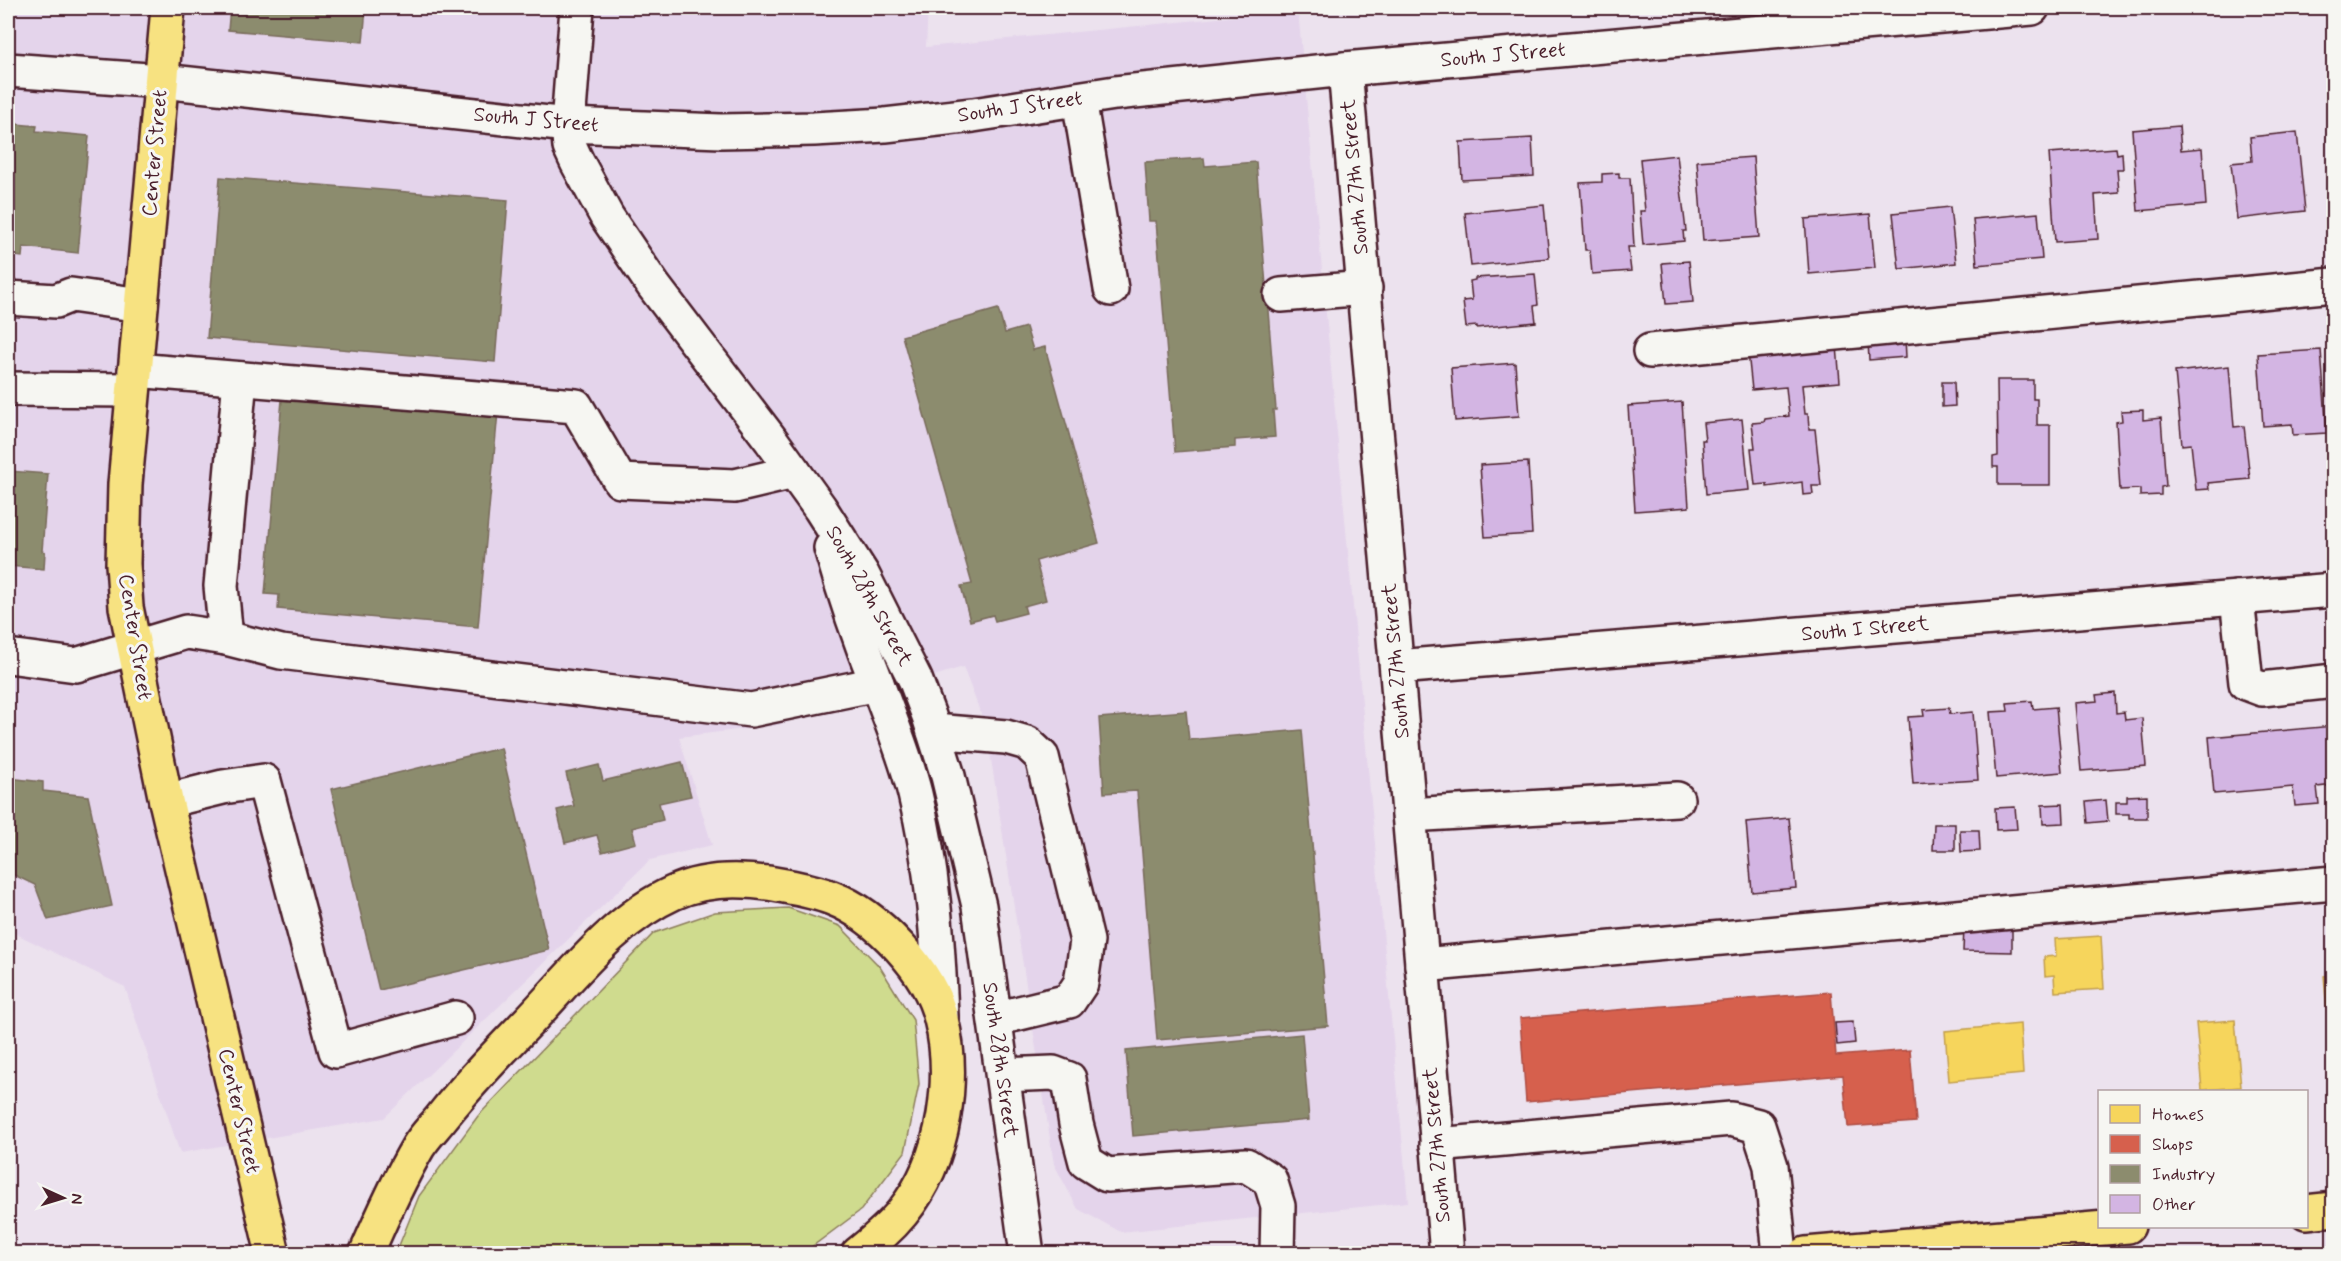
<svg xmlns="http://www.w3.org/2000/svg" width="2341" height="1261" viewBox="0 0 2341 1261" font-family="Mynerve,sans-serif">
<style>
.built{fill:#e4d4eb}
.green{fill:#cfdb8e;stroke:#8c7d5c;stroke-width:1.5}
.homes{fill:#f6d55c;stroke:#c29e4d;stroke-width:1.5}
.shops{fill:#d6604d;stroke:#ac4c43;stroke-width:1.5}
.industry{fill:#8c8c6e;stroke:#786b5a;stroke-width:1.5}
.building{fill:#d3b5e3;stroke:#4a1f2b;stroke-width:1.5}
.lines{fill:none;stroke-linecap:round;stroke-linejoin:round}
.minor-casing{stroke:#4a1f2b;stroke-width:38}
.major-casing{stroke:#4a1f2b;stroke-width:38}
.minor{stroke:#f6f6f2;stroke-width:33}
.major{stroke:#f7e281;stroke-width:33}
.labels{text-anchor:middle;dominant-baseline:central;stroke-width:6;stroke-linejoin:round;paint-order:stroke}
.street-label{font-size:21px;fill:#4a1f2b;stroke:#f6f6f2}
</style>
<rect width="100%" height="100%" fill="#ece2ee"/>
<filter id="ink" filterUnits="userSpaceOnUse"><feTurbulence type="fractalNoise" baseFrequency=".0167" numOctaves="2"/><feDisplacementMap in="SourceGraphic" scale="12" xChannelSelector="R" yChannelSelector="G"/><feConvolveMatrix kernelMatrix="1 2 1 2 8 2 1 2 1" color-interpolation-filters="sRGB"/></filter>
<g filter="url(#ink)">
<path class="built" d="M 8,8 L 928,8 L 926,47 L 1298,10 L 1408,1202 L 1121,1232 L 1078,1209 L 1054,1164 L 986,727 L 963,667 L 777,725 L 679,737 L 712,845 L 650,860 L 384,1118 L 180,1153 L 125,987 L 8,930 Z"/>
<path class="green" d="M 788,908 L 840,926 L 880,967 L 913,1020 L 919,1084 L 905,1152 L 861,1210 L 806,1251 L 795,1253 L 396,1253 L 419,1196 L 478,1116 L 654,933 L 715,912 Z"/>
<g class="homes">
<path d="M 2101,936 L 2104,989 L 2055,992 L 2054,975 L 2045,976 L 2044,957 L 2056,956 L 2055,939 Z"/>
<path d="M 2334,975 L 2334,1058 L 2331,1058 L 2324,976 Z"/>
<path d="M 2235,1020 L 2241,1087 L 2202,1090 L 2196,1023 Z"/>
<path d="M 2020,1024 L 2023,1074 L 1949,1081 L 1945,1031 Z"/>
</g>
<path class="shops" d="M 1831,992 L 1836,1056 L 1910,1050 L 1916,1122 L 1848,1127 L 1843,1075 L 1526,1102 L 1520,1018 Z"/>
<g class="industry">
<path d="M 230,8 L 366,8 L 363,42 L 228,30 Z"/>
<path d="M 671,8 L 867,8 L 867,13 Z"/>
<path d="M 16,124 L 37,126 L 36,131 L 89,136 L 78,253 L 23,247 L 22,257 L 8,255 L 8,127 L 16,128 Z"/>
<path d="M 1204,158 L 1205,166 L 1256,162 L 1276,410 L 1273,410 L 1275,437 L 1235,440 L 1235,447 L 1175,452 L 1156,221 L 1149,221 L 1145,162 Z"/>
<path d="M 220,177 L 508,200 L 495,362 L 207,338 Z"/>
<path d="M 998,309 L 1005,333 L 1026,327 L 1033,350 L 1045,347 L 1099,543 L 1036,561 L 1046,600 L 1024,606 L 1026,613 L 995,621 L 993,615 L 970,621 L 961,586 L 972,584 L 902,336 Z"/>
<path d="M 298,394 L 498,412 L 478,627 L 278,609 L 279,595 L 265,594 L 282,400 L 297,401 Z"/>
<path d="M 8,471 L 48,474 L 42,551 L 45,552 L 44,569 L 8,566 Z"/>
<path d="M 1186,711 L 1189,740 L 1302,730 L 1328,1026 L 1157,1040 L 1137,791 L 1104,793 L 1099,718 Z"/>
<path d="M 501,748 L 549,950 L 379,990 L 331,789 Z"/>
<path d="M 682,762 L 691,796 L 659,803 L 663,820 L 632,828 L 636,843 L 602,852 L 597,835 L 565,843 L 557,810 L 574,806 L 566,773 L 599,765 L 603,781 Z"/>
<path d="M 8,778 L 43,782 L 43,791 L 88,796 L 112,906 L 48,920 L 35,885 L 8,872 Z"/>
<path d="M 1302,1034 L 1309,1120 L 1133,1136 L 1126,1051 Z"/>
</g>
<g class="building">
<path d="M 2179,126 L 2181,150 L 2202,148 L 2206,205 L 2138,211 L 2132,130 Z"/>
<path d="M 2297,132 L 2305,211 L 2237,219 L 2231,163 L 2252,161 L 2250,137 Z"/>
<path d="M 1532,138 L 1534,176 L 1462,180 L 1460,142 Z"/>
<path d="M 2116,148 L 2117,154 L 2122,153 L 2123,169 L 2117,169 L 2119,193 L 2095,195 L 2098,239 L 2055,242 L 2049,153 Z"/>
<path d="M 1677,155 L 1686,231 L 1683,231 L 1684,241 L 1643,245 L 1640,211 L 1645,211 L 1640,159 Z"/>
<path d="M 1753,157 L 1759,237 L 1703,241 L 1697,161 Z"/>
<path d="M 1619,173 L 1619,178 L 1630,178 L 1634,247 L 1628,247 L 1631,271 L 1592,274 L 1590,250 L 1585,250 L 1580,183 L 1602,182 L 1602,174 Z"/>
<path d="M 1544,205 L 1549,258 L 1471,266 L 1465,213 Z"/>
<path d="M 1950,207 L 1956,263 L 1899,269 L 1893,213 Z"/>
<path d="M 2038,213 L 2042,259 L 1977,265 L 1973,219 Z"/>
<path d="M 1870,214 L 1875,268 L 1809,274 L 1805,219 Z"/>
<path d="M 1689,261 L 1693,302 L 1666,304 L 1662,263 Z"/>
<path d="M 1535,274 L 1538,305 L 1534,306 L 1536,322 L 1477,328 L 1477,326 L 1466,327 L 1463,301 L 1472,300 L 1470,281 L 1475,280 L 1475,278 Z"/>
<path d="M 1836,334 L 1840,382 L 1802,385 L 1805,414 L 1808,414 L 1809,429 L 1815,429 L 1821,486 L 1812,486 L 1813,494 L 1803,495 L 1802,482 L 1767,487 L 1767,484 L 1755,485 L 1751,448 L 1755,448 L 1752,423 L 1764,422 L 1765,419 L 1789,416 L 1786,387 L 1752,390 L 1747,342 Z"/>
<path d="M 1905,338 L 1906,357 L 1869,360 L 1868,341 Z"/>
<path d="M 2321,350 L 2327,433 L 2293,435 L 2292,424 L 2263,426 L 2258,354 Z"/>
<path d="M 1515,363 L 1519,416 L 1455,421 L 1451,368 Z"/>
<path d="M 2229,366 L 2234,427 L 2244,426 L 2250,479 L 2208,483 L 2209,489 L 2196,490 L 2191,444 L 2182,445 L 2175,372 Z"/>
<path d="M 1997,380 L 2033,380 L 2033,399 L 2037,399 L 2037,425 L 2050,425 L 2050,485 L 1998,485 L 1998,467 L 1993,467 L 1993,457 L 1998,456 Z"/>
<path d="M 1942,382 L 1954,382 L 1955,406 L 1942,407 Z"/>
<path d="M 1682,402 L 1689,507 L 1635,511 L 1628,406 Z"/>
<path d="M 2143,410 L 2143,420 L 2161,418 L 2166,486 L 2161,487 L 2161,495 L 2140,496 L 2140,489 L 2120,490 L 2116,422 L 2122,421 L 2121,411 Z"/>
<path d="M 1742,419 L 1749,490 L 1706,494 L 1702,440 L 1705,440 L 1703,423 Z"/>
<path d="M 1528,462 L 1532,534 L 1485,537 L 1480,465 Z"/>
<path d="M 2115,693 L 2116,713 L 2124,712 L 2125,720 L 2142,718 L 2146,766 L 2081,771 L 2075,703 L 2097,701 L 2096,695 Z"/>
<path d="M 2032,701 L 2033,709 L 2056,707 L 2062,772 L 1996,778 L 1990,712 L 2008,711 L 2007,703 Z"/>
<path d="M 1949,708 L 1950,714 L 1973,712 L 1978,780 L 1913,784 L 1908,717 L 1924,716 L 1923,710 Z"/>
<path d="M 2334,726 L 2334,785 L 2317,787 L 2319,804 L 2295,806 L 2293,787 L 2214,794 L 2209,737 Z"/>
<path d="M 2147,795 L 2147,818 L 2129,818 L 2129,814 L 2116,814 L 2116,802 L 2127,802 L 2127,796 Z"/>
<path d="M 2106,800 L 2108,821 L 2088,823 L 2086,802 Z"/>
<path d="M 2063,804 L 2064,823 L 2043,824 L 2042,805 Z"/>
<path d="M 2015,807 L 2017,829 L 1996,830 L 1995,808 Z"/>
<path d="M 1789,818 L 1796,888 L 1752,892 L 1746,822 Z"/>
<path d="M 1934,824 L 1955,824 L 1955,850 L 1933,850 Z"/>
<path d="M 1960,830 L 1979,830 L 1980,851 L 1961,852 Z"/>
<path d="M 1964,928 L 2012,928 L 2012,952 L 1963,951 Z"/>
<path d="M 1853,1022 L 1855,1043 L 1837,1045 L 1835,1023 Z"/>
</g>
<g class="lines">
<defs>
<g id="minor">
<path d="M 577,8 L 568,125 L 570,147 L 577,162 L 607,217 L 653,285 L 771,440 L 820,508 L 862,574 L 915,679 L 929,716 L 948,776 L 979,906 L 1027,1254"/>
<path d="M 1345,69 L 1447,1254"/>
<path d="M 8,70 L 162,81 L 568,125 L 721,131 L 814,129 L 885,125 L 973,115 L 1115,93 L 1345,69 L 2032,8"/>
<path d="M 1079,99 L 1111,289"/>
<path d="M 1281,295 L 1365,288"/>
<path d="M 8,298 L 56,301 L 71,295 L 141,305"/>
<path d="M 1650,351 L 2334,285"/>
<path d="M 135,370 L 576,406 L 620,481 L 735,486 L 794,472"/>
<path d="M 8,389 L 133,390"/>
<path d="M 831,548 C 844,594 860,641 878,686 C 891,722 906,757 915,794 C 933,867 938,941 941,1016"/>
<path d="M 2237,598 L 2246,683 L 2262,689 L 2334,681"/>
<path d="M 226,638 L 221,586 L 240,379"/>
<path d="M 8,656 L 76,665 L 186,632 L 226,638 L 281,652 L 751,710 L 877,684"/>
<path d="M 1397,667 L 2334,590"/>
<path d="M 934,731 L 1006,737 L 1027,743 L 1042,757 L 1087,941 L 1081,983 L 1069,1001 L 995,1019"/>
<path d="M 166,801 L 223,787 L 264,781 L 336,1051 L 456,1018"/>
<path d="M 1409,815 L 1677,799"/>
<path d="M 1422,965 L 2334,883"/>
<path d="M 1003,1075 L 1053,1073 L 1069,1079 L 1076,1124 L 1086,1162 L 1107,1175 L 1246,1165 L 1270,1180 L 1278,1206 L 1277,1254"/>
<path d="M 1437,1145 L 1731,1119 L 1758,1126 L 1771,1166 L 1780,1254"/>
</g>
<g id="major">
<path d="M 168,8 L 125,484 L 123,564 L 126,607 L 166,801 L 273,1254"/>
<path d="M 2306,1212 L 2334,1209"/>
<path d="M 366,1254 C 382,1217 398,1181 418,1147 C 425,1136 434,1127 442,1117 C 469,1083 499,1052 529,1021 C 573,975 615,919 673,893 C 707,877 749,879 785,886 C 801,889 817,892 832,898 C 877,915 930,971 941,1019 C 949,1050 949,1083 944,1115 C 938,1151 925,1185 902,1213 C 889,1229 874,1241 858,1254"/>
<path d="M 1806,1254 L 2128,1226"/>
</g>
</defs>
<use href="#minor" class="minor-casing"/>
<use href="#major" class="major-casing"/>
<use href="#minor" class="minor"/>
<use href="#major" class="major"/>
</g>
</g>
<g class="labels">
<g class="street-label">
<text transform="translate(1503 55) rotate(-5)">South J Street</text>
<text transform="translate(1020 107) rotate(-8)">South J Street</text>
<text transform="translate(536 120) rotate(5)">South J Street</text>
<text transform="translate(155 153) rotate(-85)">Center Street</text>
<text transform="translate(1355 177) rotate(-95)">South 27th Street</text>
<text transform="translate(869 596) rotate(61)">South 28th Street</text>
<text transform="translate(1865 629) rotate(-5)">South I Street</text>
<text transform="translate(135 637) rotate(81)">Center Street</text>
<text transform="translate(1396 661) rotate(-95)">South 27th Street</text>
<text transform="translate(1000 1060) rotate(82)">South 28th Street</text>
<text transform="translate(239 1111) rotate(77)">Center Street</text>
<text transform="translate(1437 1145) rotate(-95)">South 27th Street</text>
</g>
</g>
<rect width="2341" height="1261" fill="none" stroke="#f6f6f2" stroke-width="30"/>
<rect x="15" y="15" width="2311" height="1231" fill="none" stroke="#4a1f2b" stroke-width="2" filter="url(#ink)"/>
<rect x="2098" y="1090" width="210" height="138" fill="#f6f6f2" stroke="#b1a0a2" stroke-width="1.5"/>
<rect x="2110" y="1105" width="30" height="18" fill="#f6d55c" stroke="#b1a0a2" stroke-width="1.5"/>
<text x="2152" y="1120" font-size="18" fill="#4a1f2b">Homes</text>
<rect x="2110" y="1135" width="30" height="18" fill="#d6604d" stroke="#b1a0a2" stroke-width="1.5"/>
<text x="2152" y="1150" font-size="18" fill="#4a1f2b">Shops</text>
<rect x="2110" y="1165" width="30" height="18" fill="#8c8c6e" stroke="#b1a0a2" stroke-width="1.5"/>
<text x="2152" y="1180" font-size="18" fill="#4a1f2b">Industry</text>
<rect x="2110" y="1195" width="30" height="18" fill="#d3b5e3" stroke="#b1a0a2" stroke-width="1.5"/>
<text x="2152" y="1210" font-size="18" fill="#4a1f2b">Other</text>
<g transform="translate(63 1198) rotate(94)" stroke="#f6f6f2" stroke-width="4.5" paint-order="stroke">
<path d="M0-4.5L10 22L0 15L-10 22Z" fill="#4a1f2b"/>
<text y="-9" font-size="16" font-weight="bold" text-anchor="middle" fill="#4a1f2b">N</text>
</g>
</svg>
